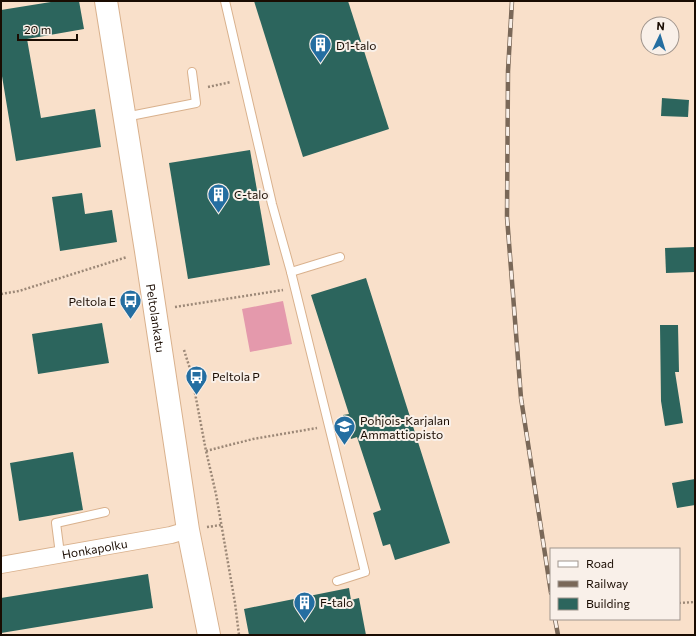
<svg xmlns="http://www.w3.org/2000/svg" width="696" height="636" viewBox="0 0 696 636" font-family="Commissioner,sans-serif">
<style>
.green{fill:#e499ac}
.building{fill:#2c655d}
.lines{fill:none;stroke-linecap:round;stroke-linejoin:round}
.lane-casing{stroke:#d9b18d;stroke-width:10}
.street-casing{stroke:#d9b18d;stroke-width:18}
.secondary-casing{stroke:#d9b18d;stroke-width:24}
.path{stroke:#9c8877;stroke-width:2.5;stroke-dasharray:2 2;stroke-linecap:butt}
.lane{stroke:#fff;stroke-width:8}
.street{stroke:#fff;stroke-width:16}
.secondary{stroke:#fff;stroke-width:22}
.rail-casing{stroke:#7a6858;stroke-width:4.5}
.rail{stroke:#f9f0e9;stroke-width:3;stroke-dasharray:9;stroke-linecap:butt}
.labels{text-anchor:middle;dominant-baseline:central;stroke-width:4;stroke-linejoin:round;paint-order:stroke}
.poi-label{font-size:12px;fill:#1a0c02;stroke:#f9f0e9;text-anchor:start}
.street-label{font-size:12px;fill:#1a0c02;stroke:#f9f0e9}
</style>
<rect width="100%" height="100%" fill="#f9e0ca"/>
<path class="green" d="M 283,301 L 292,344 L 250,352 L 242,309 Z"/>
<g class="building">
<path d="M 57,1 L 79,1 L 84,29 L 27,39 L 41,118 L 95,109 L 101,147 L 16,161 L 1,70 L 1,10 Z"/>
<path d="M 254,1 L 348,1 L 389,129 L 303,157 Z"/>
<path d="M 662,98 L 689,100 L 688,117 L 661,116 Z"/>
<path d="M 250,150 L 270,265 L 188,279 L 169,163 Z"/>
<path d="M 82,193 L 85,214 L 112,210 L 117,242 L 60,251 L 52,197 Z"/>
<path d="M 695,247 L 695,272 L 666,273 L 665,248 Z"/>
<path d="M 366,278 L 450,543 L 395,560 L 390,544 L 383,546 L 373,513 L 381,510 L 357,437 L 351,439 L 343,415 L 349,414 L 311,295 Z"/>
<path d="M 102,323 L 109,363 L 38,374 L 32,334 Z"/>
<path d="M 660,325 L 678,325 L 679,372 L 675,372 L 683,423 L 665,426 L 661,401 Z"/>
<path d="M 73,452 L 83,510 L 19,521 L 10,463 Z"/>
<path d="M 695,479 L 695,505 L 677,508 L 672,483 Z"/>
<path d="M 148,574 L 153,608 L 1,633 L 1,598 Z"/>
<path d="M 349,588 L 351,600 L 359,598 L 366,635 L 249,635 L 244,609 Z"/>
</g>
<g class="lines">
<defs>
<g id="lane">
<path d="M 225,1 L 272,204 L 291,272 L 365,572 L 337,581"/>
<path d="M 125,117 L 196,103 L 192,72"/>
<path d="M 291,272 L 340,257"/>
<path d="M 60,554 L 56,523 L 105,512"/>
</g>
<g id="street">
<path id="s1" d="M 1,565 L 171,535 L 188,530"/>
</g>
<g id="secondary">
<path id="s2" d="M 106,1 L 146,251 L 188,530 L 209,635"/>
</g>
</defs>
<use href="#lane" class="lane-casing"/>
<use href="#street" class="street-casing"/>
<use href="#secondary" class="secondary-casing"/>
<g class="path">
<path d="M 208,87 L 231,82"/>
<path d="M 1,294 L 19,291 L 127,257"/>
<path d="M 175,307 L 283,290"/>
<path d="M 184,350 L 191,372 L 206,451 L 216,494 L 235,603 L 239,635"/>
<path d="M 206,451 L 253,439 L 317,428"/>
<path d="M 207,527 L 221,525"/>
<path d="M 679,603 L 695,602"/>
</g>
<use href="#lane" class="lane"/>
<use href="#street" class="street"/>
<use href="#secondary" class="secondary"/>
<defs>
<g id="rail">
<path d="M 512,1 L 508,71 L 507,217 L 521,398 L 551,593"/>
<path d="M 555,619 L 558,635"/>
</g>
</defs>
<use href="#rail" class="rail-casing"/>
<use href="#rail" class="rail"/>
</g>
<defs>
<symbol id="building-pin" viewBox="-11 -11 22 30"><path d="M0 17L-7.5 6A9.5 9.5 0 1 1 7.5 6Z" fill="#246ea1" stroke="#f9f0e9"/><path d="M-4-6H4V6H1V3H-1V6H-4ZM-2.5-4.3h1.7v1.8h-1.7ZM.8-4.3h1.7v1.8H.8ZM-2.5-1h1.7V.8h-1.7ZM.8-1h1.7V.8H.8Z" fill="#fff"/></symbol>
<symbol id="bus-pin" viewBox="-11 -11 22 30"><path d="M0 17L-7.5 6A9.5 9.5 0 1 1 7.5 6Z" fill="#246ea1" stroke="#f9f0e9"/><path d="M-5-6H5V4H4V6H2V4H-2V6H-4V4H-5ZM-3.5-4V0h7V-4ZM-3.5 1.2v1.5H-2V1.2ZM2 1.2v1.5H3.5V1.2Z" fill="#fff"/></symbol>
<symbol id="school-pin" viewBox="-11 -11 22 30"><path d="M0 17L-7.5 6A9.5 9.5 0 1 1 7.5 6Z" fill="#246ea1" stroke="#f9f0e9"/><path d="M0-5L7-2L0 1L-7-2ZM-4 1L0 2.5L4 1V4Q0 6-4 4Z" fill="#fff"/></symbol>
</defs>
<g fill-rule="evenodd">
<use href="#building-pin" x="308" y="32" width="25" height="34"/>
<use href="#building-pin" x="206" y="182" width="25" height="34"/>
<use href="#bus-pin" x="118" y="288" width="25" height="34"/>
<use href="#bus-pin" x="184" y="364" width="25" height="34"/>
<use href="#school-pin" x="332" y="414" width="25" height="34"/>
<use href="#building-pin" x="292" y="590" width="25" height="34"/>
</g>
<g class="labels">
<g class="poi-label">
<text x="336" y="45">D1-talo</text>
<text x="234" y="194">C-talo</text>
<text x="116" y="301" text-anchor="end">Peltola E</text>
<text x="212" y="376">Peltola P</text>
<text x="360" y="420">Pohjois-Karjalan<tspan x="360" dy="14">Ammattiopisto</tspan></text>
<text x="320" y="602">F-talo</text>
</g>
<g class="street-label">
<text stroke="none"><textPath href="#s2" startOffset="321">Peltolankatu</textPath></text>
<text stroke="none"><textPath href="#s1" startOffset="95">Honkapolku</textPath></text>
</g>
</g>
<rect width="696" height="636" fill="none" stroke="#1a0c02" stroke-width="4"/>
<rect x="550" y="548" width="130" height="72" fill="#f9f0e9" stroke="#a0958d"/>
<rect x="558" y="561" width="20" height="6" fill="#ffffff" stroke="#a0958d"/>
<text x="586" y="568" font-size="12" fill="#1a0c02">Road</text>
<rect x="558" y="581" width="20" height="6" fill="#7a6858" stroke="#a0958d"/>
<text x="586" y="588" font-size="12" fill="#1a0c02">Railway</text>
<rect x="558" y="598" width="20" height="12" fill="#2c655d" stroke="#a0958d"/>
<text x="586" y="608" font-size="12" fill="#1a0c02">Building</text>
<g transform="translate(660 36) rotate(4)"><circle r="19" fill="#f9f0e9" stroke="#a0958d"/>
<path d="M0-3L7 15L0 10L-7 15Z" fill="#246ea1"/>
<text y="-6" font-size="11" font-weight="bold" text-anchor="middle" fill="#1a0c02">N</text>
</g>
<path d="M18 34v6h59v-6" fill="none" stroke="#1a0c02" stroke-width="2"/>
<text x="24" y="34" font-size="12" fill="#1a0c02" stroke="#f9f0e9" stroke-width="3" paint-order="stroke">20 m</text>
</svg>
